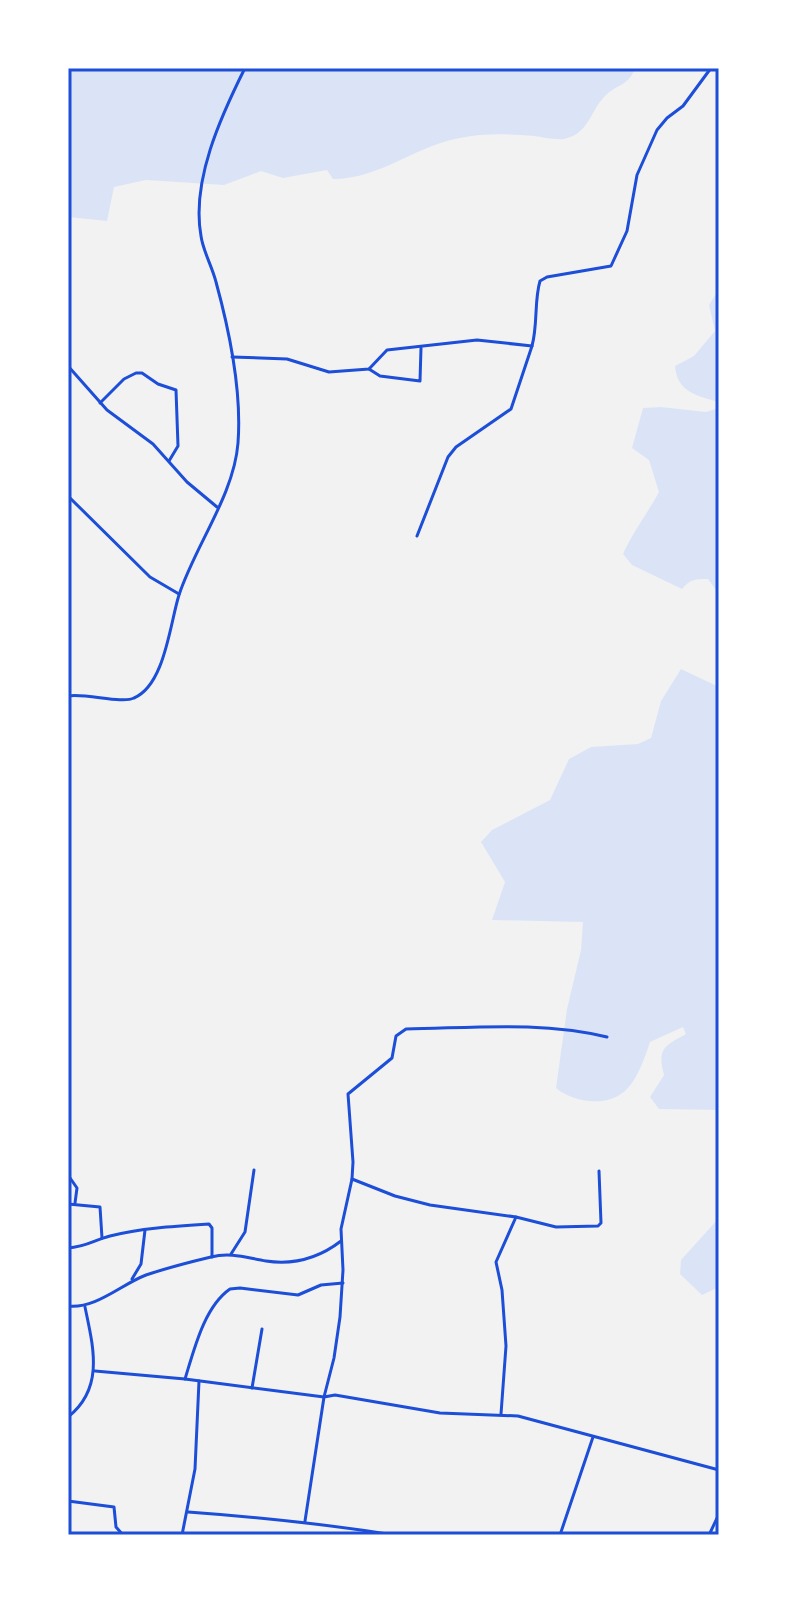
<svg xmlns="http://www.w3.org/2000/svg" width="787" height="1603" viewBox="0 0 787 1603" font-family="'Titillium Web',sans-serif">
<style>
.green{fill:#dbe4f7}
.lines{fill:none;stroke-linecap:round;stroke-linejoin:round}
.minor{stroke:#1d4ed8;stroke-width:3}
.tertiary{stroke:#1d4ed8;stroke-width:3}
.neatline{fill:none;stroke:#1d4ed8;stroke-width:3}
</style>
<rect width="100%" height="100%" fill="#f2f2f2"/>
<g class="green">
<path d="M 68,68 L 635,68 C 629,86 617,84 605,96 C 590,111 589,134 564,139 C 555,140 542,137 534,136 C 509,134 485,133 460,138 C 415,146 380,179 333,179 L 327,170 L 283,178 L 261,171 L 224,185 L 146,180 L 114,187 L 107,221 L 68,217 Z"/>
<path d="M 719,289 L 719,402 C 697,396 677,392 675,366 L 694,356 L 715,331 L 709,305 Z"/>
<path d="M 661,407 L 706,412 L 719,408 L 719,594 L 708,579 C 696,579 690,579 682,589 L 632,565 L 623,554 C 633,532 647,514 659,492 L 649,460 L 632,448 L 643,408 Z"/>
<path d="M 681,669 L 719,687 L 719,1110 L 659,1109 L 650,1097 L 664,1075 C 657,1049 664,1046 686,1034 L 683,1027 L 650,1042 C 645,1057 638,1078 627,1089 C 609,1108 574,1103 556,1088 L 567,1009 L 581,950 L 583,922 L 492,920 L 505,882 L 481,842 L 492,830 L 550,800 L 569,759 L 591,747 L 638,744 L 651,738 L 661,701 Z"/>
<path d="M 719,1218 L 719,1287 L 702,1295 L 680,1274 L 681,1260 Z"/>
</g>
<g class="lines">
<g class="minor">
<path d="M 232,357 L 287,359 L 329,372 L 369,369 L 387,350 L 477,340 L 532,346 C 538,324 534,301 540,281 L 547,277 L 611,266 L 627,231 L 637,175 L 657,130 L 667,118 L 683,106 L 711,68"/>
<path d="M 68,366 L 107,410 L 153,444 L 187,482 L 217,507"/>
<path d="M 369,369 L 380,376 L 420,381 L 421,348"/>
<path d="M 100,403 L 124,379 L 136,373 L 142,373 L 158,384 L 176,390 L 178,446 L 169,461"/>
<path d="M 68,496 L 150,577 L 179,594"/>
<path d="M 417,536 L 448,457 L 456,447 L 511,409 L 532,346"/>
<path d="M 68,1175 L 77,1188 L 75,1203"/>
<path d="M 352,1179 L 395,1196 L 430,1205 L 516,1217 L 556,1227 L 598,1226 L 601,1223 L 599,1171"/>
<path d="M 68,1204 L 100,1207 L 102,1238"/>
<path d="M 68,1248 C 86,1247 94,1240 110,1236 C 141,1228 177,1226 209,1224 L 212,1228 L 212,1257"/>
<path d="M 231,1254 L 245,1232 L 254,1170"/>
<path d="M 132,1279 L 141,1264 L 145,1230"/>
<path d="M 68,1306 C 96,1309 120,1285 146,1275 C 167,1268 190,1262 211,1257 C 231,1252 247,1258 266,1261 C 293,1265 319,1258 341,1241"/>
<path d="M 95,1371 L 185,1379 L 324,1397 L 335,1395 L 440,1413 L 518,1416 L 719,1470"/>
<path d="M 185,1379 C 194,1350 204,1307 230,1289 L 240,1288 L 298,1295 L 321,1285 L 343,1283"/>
<path d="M 252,1388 L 262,1329"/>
<path d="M 501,1414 L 506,1346 L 502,1290 L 496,1262 L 516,1217"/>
<path d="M 68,1417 C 105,1388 93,1346 85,1307"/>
<path d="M 68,1501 L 114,1507 L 116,1527 L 123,1535"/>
<path d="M 188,1512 C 257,1517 325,1524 394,1535"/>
<path d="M 305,1521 L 324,1397 L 334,1358 L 340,1317 L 343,1270 L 341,1229 L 352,1179 L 353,1162 L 348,1094 L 392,1058 L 396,1036 L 406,1029 C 473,1028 541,1021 607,1037"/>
<path d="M 182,1535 L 195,1469 L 199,1381"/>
<path d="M 560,1535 L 593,1437"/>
</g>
<g class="tertiary">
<path d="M 68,696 C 86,693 122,704 134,698 C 165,685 170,623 179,595 C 195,546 234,495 238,443 C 242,390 230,333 216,282 C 212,266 203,251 201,236 C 191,181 221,116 245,68"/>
<path d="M 709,1535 L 719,1514"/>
</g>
</g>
<rect width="787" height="1603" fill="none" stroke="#ffffff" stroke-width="140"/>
<rect x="70" y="70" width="647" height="1463" class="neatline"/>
</svg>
